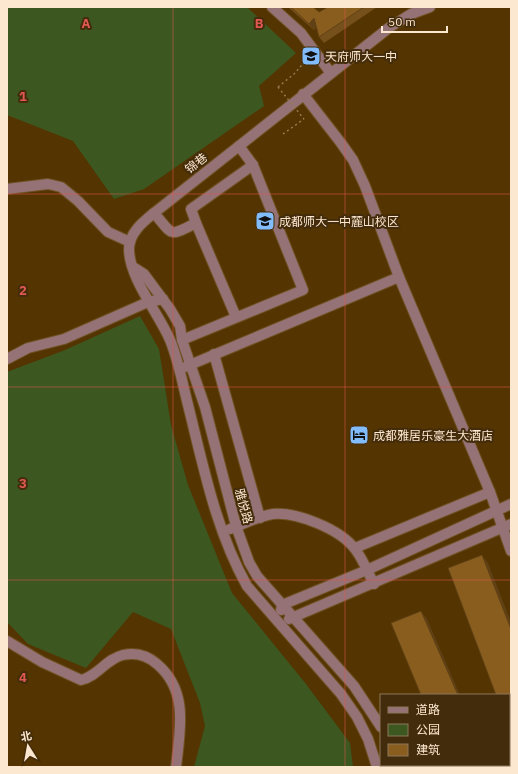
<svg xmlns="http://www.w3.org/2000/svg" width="518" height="774" viewBox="0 0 518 774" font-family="'IBM Plex Sans','Noto Sans SC',sans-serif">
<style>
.green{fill:#3c5820}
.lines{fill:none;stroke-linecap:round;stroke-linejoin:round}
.minor-casing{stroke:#6f5121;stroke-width:12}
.path{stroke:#957951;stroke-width:1.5;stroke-dasharray:2 3;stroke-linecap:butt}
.minor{stroke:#947276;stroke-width:10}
.path-bridge{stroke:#957951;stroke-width:1.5;stroke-dasharray:2 3;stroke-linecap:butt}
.wall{fill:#76501a}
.shaded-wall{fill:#604115}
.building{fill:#895d1e;stroke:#604115}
.grid{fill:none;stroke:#e05852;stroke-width:1;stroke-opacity:0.55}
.labels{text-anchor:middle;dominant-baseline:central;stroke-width:4;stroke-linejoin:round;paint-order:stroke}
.poi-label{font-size:12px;fill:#fce7d0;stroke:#432c0b;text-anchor:start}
.street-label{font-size:12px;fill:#fce7d0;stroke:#432c0b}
.grid-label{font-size:13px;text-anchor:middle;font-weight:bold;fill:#e05852;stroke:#432c0b;stroke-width:4;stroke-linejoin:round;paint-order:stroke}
</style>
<rect width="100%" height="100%" fill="#543400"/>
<g class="green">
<path d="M 7,7 L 247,7 L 296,53 L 259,86 L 264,106 L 144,189 L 114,199 L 73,141 L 7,115 Z"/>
<path d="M 140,316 L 159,349 L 171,425 L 188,485 L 232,593 L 306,684 L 350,743 L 353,767 L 194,767 L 205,726 L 200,703 L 171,629 L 133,612 L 86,668 L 28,644 L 7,622 L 7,372 L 65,350 Z"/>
</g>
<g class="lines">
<defs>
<g id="minor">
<path d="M 272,7 L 301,33 L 330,72"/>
<path d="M 303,94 L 341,143 L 353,160 L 365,186 L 399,277 L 490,492 L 511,551"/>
<path d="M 7,189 L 48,184 L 61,187 L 78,201 L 108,232 L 130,242"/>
<path d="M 154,213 C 174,236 168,237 196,223 L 236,317"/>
<path d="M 196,223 L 191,209 L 253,165"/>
<path d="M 133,267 L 144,274 L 170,309 L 180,326 L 182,340 L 205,407 L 236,526 L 249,562 L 257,576 L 354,686 L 381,727"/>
<path d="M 182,340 L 303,290 L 253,165 L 239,146"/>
<path d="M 214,354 L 260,518"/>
<path d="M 7,359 L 28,348 L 64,339 L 148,302 L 163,299"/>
<path d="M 185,367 L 399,277"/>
<path d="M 230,529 C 243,524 259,516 273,514 C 297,512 340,529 355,549 C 363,559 368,573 374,584"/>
<path d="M 355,548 L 490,492"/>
<path d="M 281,610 L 282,605 L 367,570 L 511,504"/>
<path d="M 289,619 L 511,524"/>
<path d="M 7,641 L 42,662 L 81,680 C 98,676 106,659 123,655 C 136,652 147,655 157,664 C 189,691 180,730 176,767"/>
<path d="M 509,757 L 511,757"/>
<path d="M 394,765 L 395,767"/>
<path d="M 424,765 L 424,767"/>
<path d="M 377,767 L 368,739 L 357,717 L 341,694 L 247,586 C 215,529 203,464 187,401 C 182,381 178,359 170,340 C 159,314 129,278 129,249 C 129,233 143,222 154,213 L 390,27 L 411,14 L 430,7"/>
</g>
</defs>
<use href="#minor" class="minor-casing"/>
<g class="path">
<path d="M 278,87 L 294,74 L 308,58"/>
<path d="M 283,134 L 304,119"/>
</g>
<use href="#minor" class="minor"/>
<path class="path-bridge" d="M 278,87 L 304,119"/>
</g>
<path class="wall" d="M 288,7 L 313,7 L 319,12 L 328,7 L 377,7 L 324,43 L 319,37 L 317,26 L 314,30 Z"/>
<g class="shaded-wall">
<path d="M 314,18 L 319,24 L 314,30 L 309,24 Z"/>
<path d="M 482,555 L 488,563 L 511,622 L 511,629 Z"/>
<path d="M 421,611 L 427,619 L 460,695 L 458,695 Z"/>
</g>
<g class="building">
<path d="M 291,7 L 313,7 L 319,12 L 328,7 L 364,7 L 319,37 L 314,18 L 309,24 Z"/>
<path d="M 482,555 L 511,629 L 511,734 L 509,728 L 509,695 L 496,695 L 448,568 Z"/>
<path d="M 421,611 L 458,695 L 421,695 L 391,623 Z"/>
</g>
<path class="grid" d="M 173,7 L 173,767M 345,7 L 345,767M 7,194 L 511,194M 7,387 L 511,387M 7,580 L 511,580"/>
<defs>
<symbol id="school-square" viewBox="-11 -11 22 22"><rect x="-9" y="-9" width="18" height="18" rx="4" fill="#83bcfb" stroke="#432c0b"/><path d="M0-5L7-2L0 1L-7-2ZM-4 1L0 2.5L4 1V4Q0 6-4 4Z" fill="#111"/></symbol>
<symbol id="hotel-square" viewBox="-11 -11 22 22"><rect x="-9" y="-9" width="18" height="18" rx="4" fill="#83bcfb" stroke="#432c0b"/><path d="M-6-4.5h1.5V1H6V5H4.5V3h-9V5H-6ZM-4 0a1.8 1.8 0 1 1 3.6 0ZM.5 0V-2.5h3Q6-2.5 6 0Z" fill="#111"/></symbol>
</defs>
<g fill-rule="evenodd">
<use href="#school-square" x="300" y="45" width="22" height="22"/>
<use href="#school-square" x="254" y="210" width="22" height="22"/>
<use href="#hotel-square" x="348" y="424" width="22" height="22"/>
</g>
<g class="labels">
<g class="poi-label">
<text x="325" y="56">天府师大一中</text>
<text x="279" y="221">成都师大一中麓山校区</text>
<text x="373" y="435">成都雅居乐豪生大酒店</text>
</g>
<g class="street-label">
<text transform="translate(196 163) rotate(-38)">锦巷</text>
<text transform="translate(244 506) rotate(75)">雅悦路</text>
</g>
</g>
<g class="grid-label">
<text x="86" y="28">A</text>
<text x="259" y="28">B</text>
<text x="23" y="101">1</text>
<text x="23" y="295">2</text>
<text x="23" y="488">3</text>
<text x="23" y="682">4</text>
</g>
<rect width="518" height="774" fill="none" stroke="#fce7d0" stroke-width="16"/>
<rect x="380" y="694" width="130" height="72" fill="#432c0b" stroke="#8d775a"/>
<rect x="388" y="707" width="20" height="6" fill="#947276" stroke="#8d775a"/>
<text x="416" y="714" font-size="12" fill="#fce7d0">道路</text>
<rect x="388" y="724" width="20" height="12" fill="#3c5820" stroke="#8d775a"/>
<text x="416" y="734" font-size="12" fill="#fce7d0">公园</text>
<rect x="388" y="744" width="20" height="12" fill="#895d1e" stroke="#8d775a"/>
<text x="416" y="754" font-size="12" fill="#fce7d0">建筑</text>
<g transform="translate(28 746) rotate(349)" stroke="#432c0b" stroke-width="3" paint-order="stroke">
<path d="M0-3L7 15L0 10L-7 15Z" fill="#fce7d0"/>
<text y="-6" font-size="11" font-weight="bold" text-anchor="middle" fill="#fce7d0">北</text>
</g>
<path d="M382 26v6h65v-6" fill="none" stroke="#fce7d0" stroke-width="2"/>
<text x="388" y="26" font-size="12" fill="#fce7d0" stroke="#432c0b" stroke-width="3" paint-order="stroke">50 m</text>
</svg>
